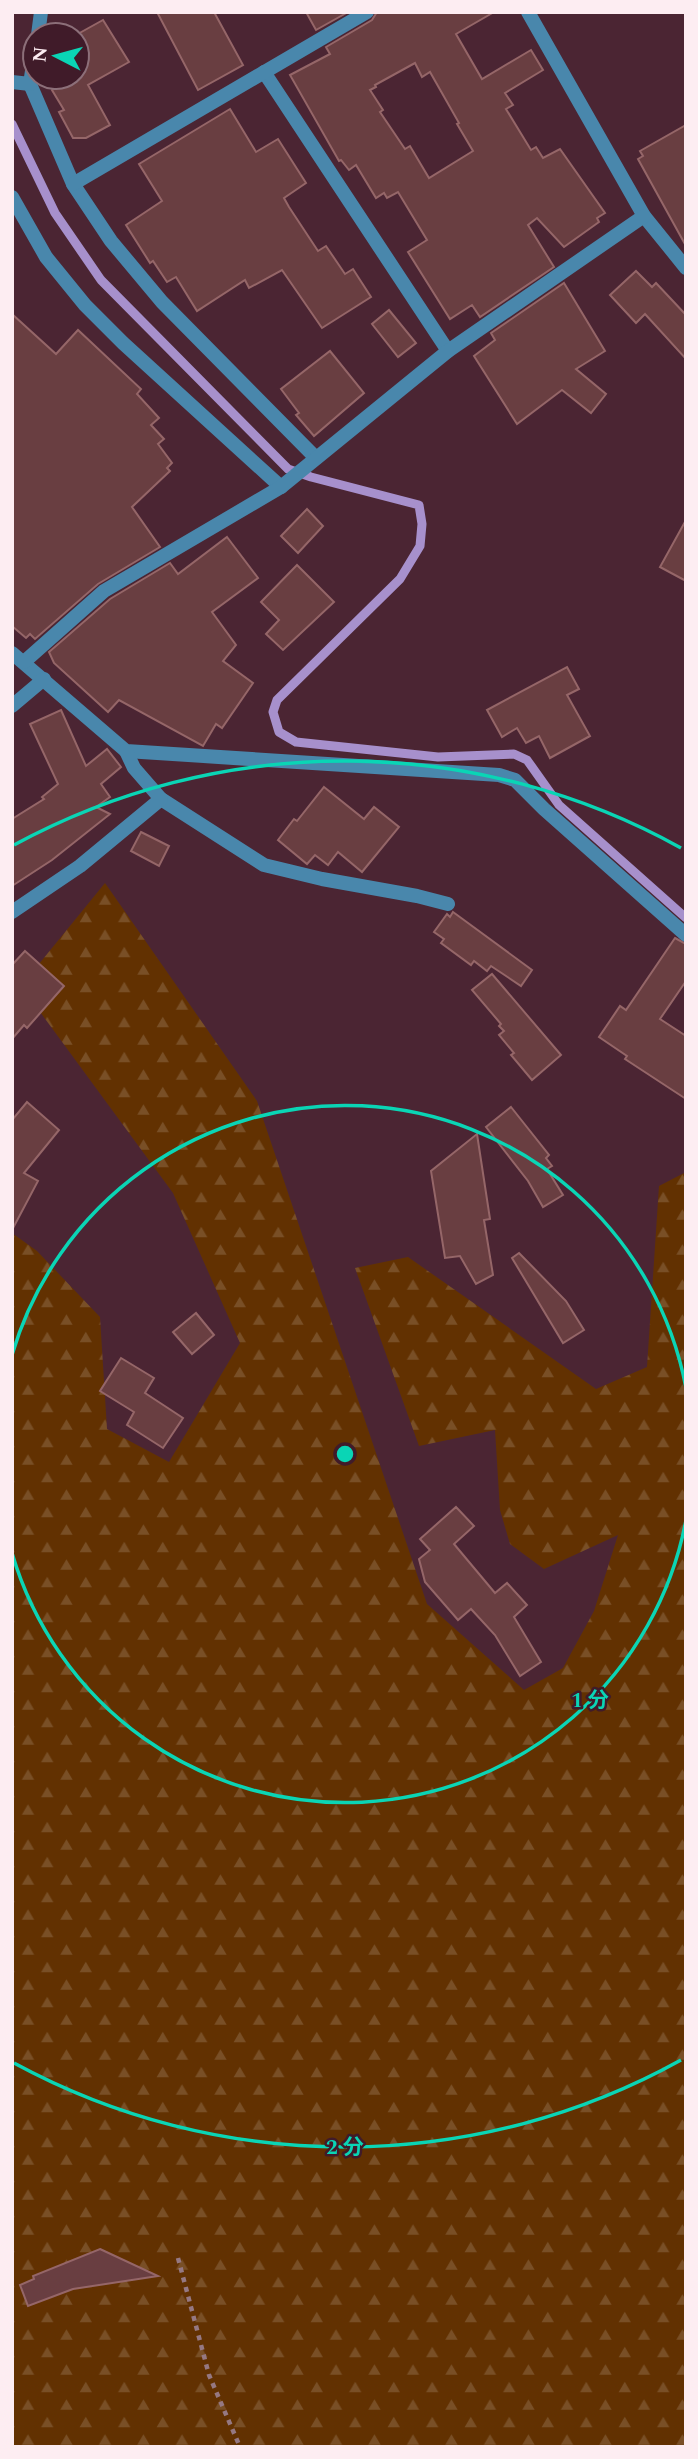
<svg xmlns="http://www.w3.org/2000/svg" width="698" height="2459" viewBox="0 0 698 2459" font-family="Spectral,'Noto Sans JP',serif">
<style>
.forest{fill:url(#forest-firs)}
.lines{fill:none;stroke-linecap:round;stroke-linejoin:round}
.stream{stroke:#a790cc;stroke-width:9}
.building{fill:#693e41;stroke:#956668;stroke-width:2;fill-rule:evenodd}
.path{stroke:#957882;stroke-width:4.5;stroke-dasharray:5 5;stroke-linecap:butt}
.street{stroke:#4987ac;stroke-width:14}
.ring{fill:none;stroke:#0ad5b5;stroke-width:3.5}
.centre{fill:#0ad5b5;stroke:#401b29;stroke-width:3.5}
.ring-label{font-size:21px;text-anchor:middle;font-weight:bold;fill:#0ad5b5;stroke:#401b29;stroke-width:5;stroke-linejoin:round;paint-order:stroke}
</style>
<defs>
<pattern id="forest-firs" width="22" height="20" patternUnits="userSpaceOnUse" patternTransform="scale(1.75)"><rect width="22" height="20" fill="#623101"/><path d="M5 1l3.5 6h-7zM16 11l3.5 6h-7z" fill="#794f26"/></pattern>
</defs>
<rect width="100%" height="100%" fill="#4b2533"/>
<path class="forest" d="M 105,883 L 257,1101 L 427,1604 L 524,1690 L 563,1668 L 594,1611 L 618,1535 L 544,1569 L 510,1544 L 500,1510 L 495,1430 L 419,1446 L 355,1268 L 408,1257 L 596,1389 L 647,1367 L 659,1186 L 686,1172 L 686,2447 L 12,2447 L 12,1233 L 37,1251 L 100,1317 L 107,1429 L 169,1462 L 240,1343 L 173,1193 L 21,986 Z"/>
<g class="lines">
<path class="stream" d="M 12,124 L 55,213 L 101,280 L 288,469 L 311,477 L 419,505 L 422,524 L 420,546 L 400,579 L 277,700 L 273,712 L 279,732 L 296,742 L 438,757 L 514,754 L 527,760 L 559,805 L 686,918"/>
</g>
<g class="building">
<path d="M 157,12 L 214,12 L 243,65 L 198,90 Z"/>
<path d="M 306,12 L 348,12 L 316,30 Z"/>
<path d="M 377,12 L 494,12 L 456,34 L 482,79 L 531,50 L 543,70 L 505,93 L 513,105 L 506,109 L 531,150 L 536,147 L 543,158 L 560,149 L 605,213 L 597,218 L 599,222 L 564,247 L 537,218 L 528,225 L 554,267 L 480,317 L 472,305 L 450,319 L 408,252 L 427,240 L 398,192 L 387,198 L 384,193 L 376,198 L 356,165 L 349,170 L 341,160 L 339,161 L 290,75 L 330,54 L 326,47 L 372,20 ZM 415,63 L 422,77 L 430,72 L 459,123 L 457,124 L 473,151 L 429,178 L 410,146 L 405,149 L 380,112 L 383,110 L 370,90 L 376,87 L 375,85 Z"/>
<path d="M 103,20 L 129,62 L 88,85 L 110,125 L 86,138 L 73,138 L 59,112 L 64,110 L 52,90 L 61,85 L 57,77 L 77,77 L 76,35 Z"/>
<path d="M 230,109 L 256,152 L 278,139 L 306,183 L 284,198 L 289,207 L 318,251 L 326,246 L 345,274 L 353,269 L 371,297 L 322,328 L 282,270 L 249,288 L 245,280 L 197,311 L 176,277 L 167,282 L 153,261 L 150,263 L 126,225 L 162,201 L 139,164 Z"/>
<path d="M 686,125 L 686,246 L 638,159 L 643,156 L 640,151 Z"/>
<path d="M 636,271 L 652,287 L 656,283 L 686,315 L 686,359 L 645,314 L 636,323 L 610,295 Z"/>
<path d="M 564,283 L 605,351 L 576,369 L 606,394 L 591,413 L 562,390 L 517,424 L 474,356 L 495,340 L 491,333 Z"/>
<path d="M 389,310 L 416,343 L 398,357 L 372,324 Z"/>
<path d="M 12,314 L 56,354 L 78,330 L 141,389 L 137,394 L 159,418 L 151,425 L 164,439 L 158,444 L 172,463 L 167,468 L 170,471 L 132,507 L 160,547 L 98,584 L 35,639 L 30,634 L 26,638 L 12,626 Z"/>
<path d="M 330,351 L 364,393 L 314,436 L 296,415 L 299,413 L 281,389 Z"/>
<path d="M 307,509 L 323,526 L 298,553 L 281,536 Z"/>
<path d="M 686,520 L 686,581 L 660,567 Z"/>
<path d="M 227,537 L 258,578 L 212,612 L 236,645 L 223,661 L 253,683 L 222,728 L 216,724 L 203,746 L 119,700 L 108,712 L 54,663 L 49,652 L 110,599 L 170,563 L 178,574 Z"/>
<path d="M 297,565 L 334,602 L 283,650 L 266,634 L 279,620 L 261,602 Z"/>
<path d="M 567,667 L 579,689 L 567,695 L 590,736 L 550,758 L 539,736 L 526,743 L 517,728 L 502,737 L 487,710 Z"/>
<path d="M 61,710 L 86,766 L 107,749 L 121,767 L 101,784 L 110,797 L 96,807 L 110,814 L 52,860 L 12,886 L 12,819 L 44,799 L 42,797 L 58,784 L 30,724 Z"/>
<path d="M 324,787 L 364,819 L 374,807 L 399,827 L 362,872 L 338,852 L 328,865 L 315,855 L 307,864 L 278,840 L 294,819 L 297,821 Z"/>
<path d="M 141,832 L 169,846 L 159,866 L 131,851 Z"/>
<path d="M 453,912 L 532,970 L 521,986 L 491,966 L 487,971 L 474,961 L 471,965 L 441,943 L 444,939 L 434,932 L 447,914 L 450,917 Z"/>
<path d="M 675,938 L 686,944 L 686,981 L 660,1019 L 686,1036 L 686,1099 L 625,1059 L 627,1056 L 599,1037 L 620,1006 L 626,1010 Z"/>
<path d="M 25,951 L 64,986 L 27,1028 L 24,1025 L 12,1039 L 12,965 Z"/>
<path d="M 492,974 L 561,1055 L 532,1080 L 511,1055 L 514,1053 L 499,1035 L 504,1031 L 499,1026 L 501,1024 L 472,990 Z"/>
<path d="M 27,1102 L 59,1130 L 24,1173 L 38,1181 L 12,1230 L 12,1120 Z"/>
<path d="M 511,1107 L 549,1155 L 546,1158 L 552,1166 L 547,1169 L 563,1195 L 543,1207 L 528,1181 L 486,1127 Z"/>
<path d="M 477,1134 L 490,1219 L 484,1220 L 493,1275 L 476,1284 L 460,1256 L 445,1258 L 431,1171 Z"/>
<path d="M 519,1253 L 566,1301 L 584,1330 L 563,1343 L 512,1258 Z"/>
<path d="M 196,1313 L 214,1335 L 192,1354 L 173,1332 Z"/>
<path d="M 121,1358 L 154,1378 L 145,1393 L 183,1418 L 163,1448 L 127,1425 L 134,1412 L 100,1391 Z"/>
<path d="M 456,1507 L 474,1526 L 454,1544 L 495,1593 L 507,1583 L 527,1605 L 514,1617 L 541,1662 L 520,1676 L 495,1635 L 471,1609 L 458,1620 L 425,1582 L 419,1559 L 430,1550 L 420,1539 Z"/>
<path d="M 100,2249 L 158,2276 L 73,2289 L 28,2306 L 20,2285 L 34,2279 L 33,2276 Z"/>
</g>
<g class="lines">
<path class="path" d="M 178,2258 L 209,2375 L 240,2447"/>
<g class="street">
<path d="M 528,12 L 644,216 L 686,268"/>
<path d="M 38,35 L 41,12"/>
<path d="M 35,51 L 30,84 L 73,184 L 111,241 L 162,302 L 316,458"/>
<path d="M 264,72 L 448,351"/>
<path d="M 12,82 L 30,84"/>
<path d="M 73,184 L 367,12"/>
<path d="M 12,197 L 46,257 L 85,305 L 123,343 L 281,487"/>
<path d="M 12,653 L 126,751 L 499,775 L 515,780 L 544,809 L 686,935"/>
<path d="M 24,662 L 104,591 L 281,487 L 448,351 L 644,216"/>
<path d="M 12,706 L 44,679"/>
<path d="M 161,799 L 264,865 L 322,879 L 417,896 L 448,904"/>
<path d="M 12,912 L 80,866 L 161,799 L 134,768 L 126,751"/>
</g>
</g>
<g class="ring">
<path d="M686 1520A347 347 0 0 1 12 1553M12 1355A347 347 0 0 1 686 1388"/>
<path d="M681 2060A693 693 0 0 1 14 2063M14 845A693 693 0 0 1 681 848"/>
</g>
<circle cx="345" cy="1454" r="10" class="centre"/>
<g class="ring-label">
<text x="590" y="1707">1 分</text>
<text x="345" y="2154">2 分</text>
</g>
<rect width="698" height="2459" fill="none" stroke="#fdedf2" stroke-width="28"/>
<g transform="translate(56 56) rotate(276)"><circle r="33" fill="#401b29" stroke="#8c6f79" stroke-width="2"/>
<path d="M0-5L12 26L0 18L-12 26Z" fill="#0ad5b5"/>
<text y="-10" font-size="19" font-weight="bold" text-anchor="middle" fill="#fdedf2">N</text>
</g>
</svg>
